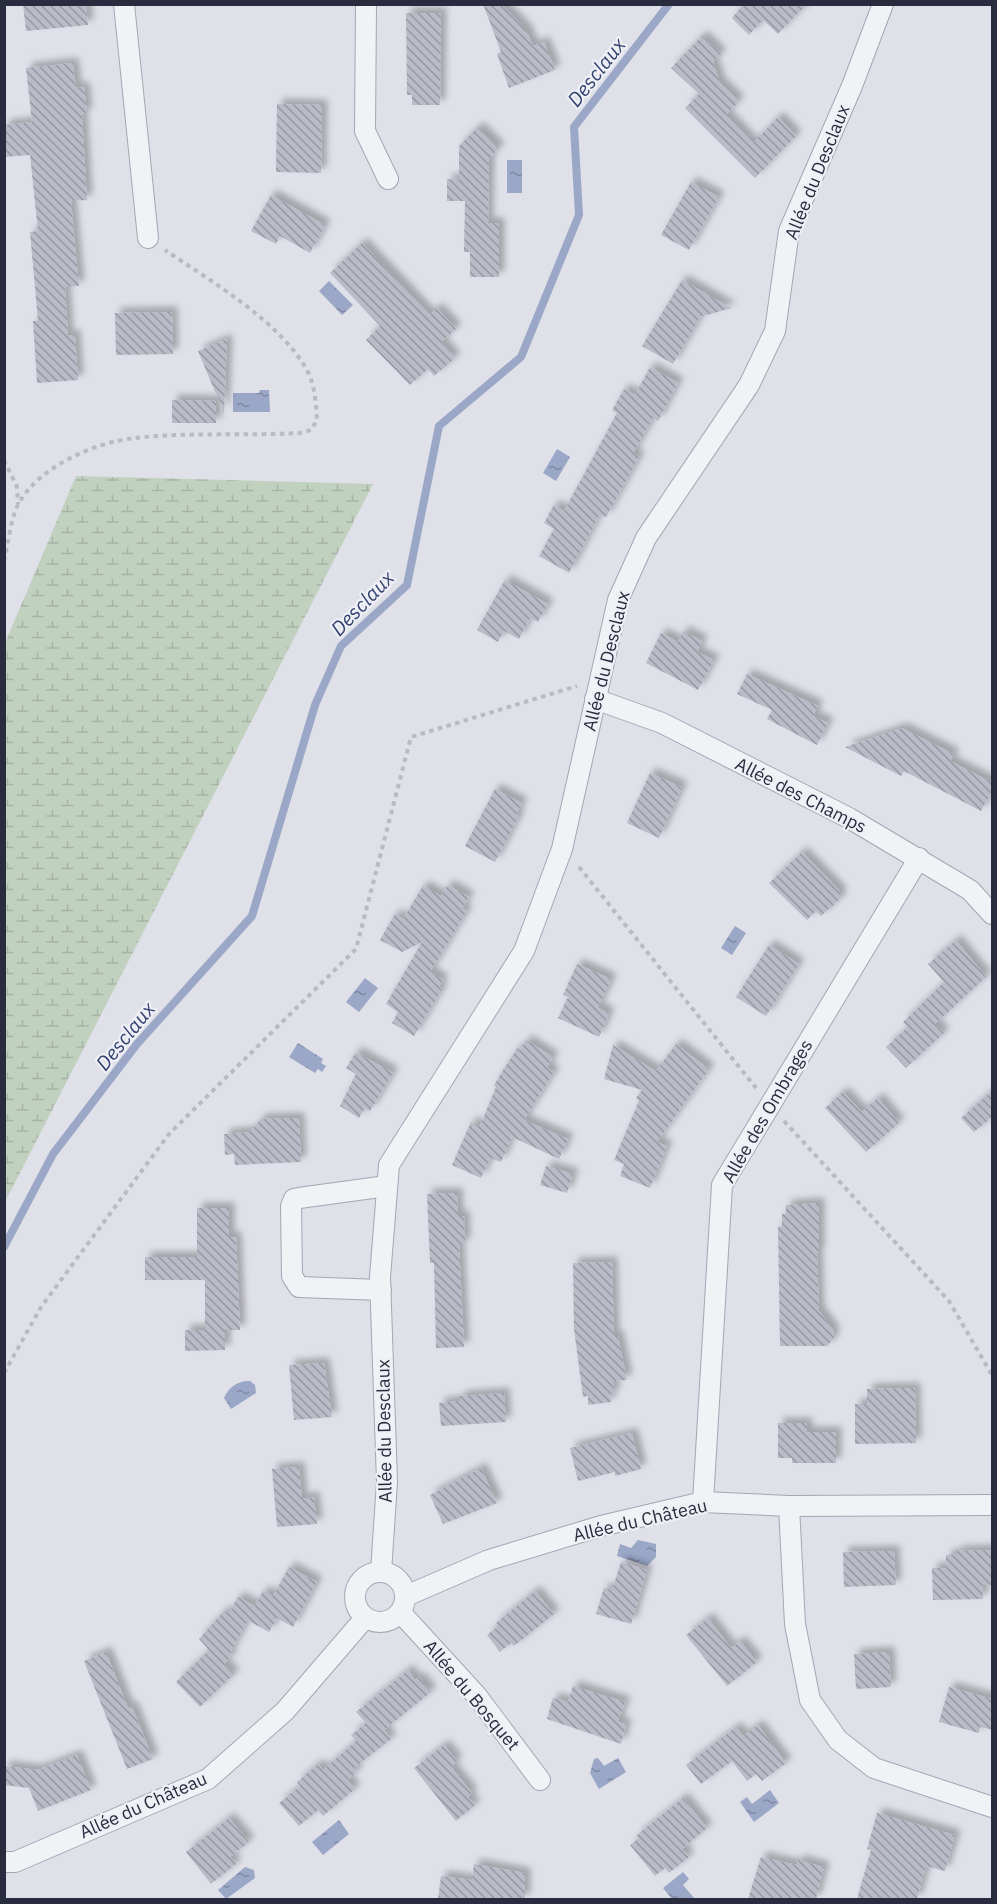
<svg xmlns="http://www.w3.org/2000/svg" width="997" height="1904" viewBox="0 0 997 1904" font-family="'IBM Plex Sans',sans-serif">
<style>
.wetland{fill:url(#wetland-marsh)}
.water{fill:url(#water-ripples)}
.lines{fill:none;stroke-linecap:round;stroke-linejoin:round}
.stream{stroke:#9aa7c7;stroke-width:8}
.building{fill:url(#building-back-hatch);filter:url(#shadow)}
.street-casing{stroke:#a4a6b2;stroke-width:22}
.path{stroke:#b9bbc2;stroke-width:4;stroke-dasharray:4.5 4.5;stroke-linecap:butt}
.street{stroke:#f1f2f6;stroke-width:20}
.labels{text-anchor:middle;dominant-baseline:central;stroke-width:4.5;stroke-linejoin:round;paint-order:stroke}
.street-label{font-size:18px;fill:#282c3e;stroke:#eef0f5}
.water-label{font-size:20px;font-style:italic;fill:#334271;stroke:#eef0f5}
</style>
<defs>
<pattern id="wetland-marsh" width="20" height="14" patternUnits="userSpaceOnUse" patternTransform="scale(1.5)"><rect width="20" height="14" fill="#c1d1c0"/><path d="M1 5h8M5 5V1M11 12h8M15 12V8" fill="none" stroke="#a6b4a6"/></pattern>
<pattern id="water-ripples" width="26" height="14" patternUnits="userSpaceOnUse" patternTransform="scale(1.5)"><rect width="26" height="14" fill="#9aa7c7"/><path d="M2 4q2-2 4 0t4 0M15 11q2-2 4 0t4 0" fill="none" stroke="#7e88a3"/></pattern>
<pattern id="building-back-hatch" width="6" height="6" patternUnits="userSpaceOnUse" patternTransform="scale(1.5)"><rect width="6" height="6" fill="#b9bbc7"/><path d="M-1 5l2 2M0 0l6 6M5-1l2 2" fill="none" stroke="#9698a3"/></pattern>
<filter id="shadow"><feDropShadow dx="5.5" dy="-5.5" stdDeviation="3" flood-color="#0004"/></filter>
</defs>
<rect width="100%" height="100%" fill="#dfe0e8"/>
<path class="wetland" d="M 76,476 L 373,484 L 5,1202 L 5,643 Z"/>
<g class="water">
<rect x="507" y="160" width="15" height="33"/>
<path d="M 329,281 L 353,305 L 342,315 L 319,291 Z"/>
<path d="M 260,390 L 269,390 L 270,412 L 233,412 L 233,393 L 259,393 Z"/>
<path d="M 557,449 L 570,457 L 556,481 L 543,473 Z"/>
<path d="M 735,926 L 746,933 L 732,955 L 721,948 Z"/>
<path d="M 365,978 L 378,988 L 359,1012 L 346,1002 Z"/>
<path d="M 298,1043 L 323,1059 L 321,1063 L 326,1066 L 322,1072 L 318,1069 L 315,1073 L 289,1057 Z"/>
<path d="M 250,1381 L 255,1385 L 256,1393 L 231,1409 L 224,1398 C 228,1387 239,1380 250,1381 Z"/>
<path d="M 638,1540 L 656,1544 L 656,1557 L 647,1566 L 617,1556 L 620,1544 L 631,1548 Z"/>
<path d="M 598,1758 L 604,1766 L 618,1758 L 626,1772 L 599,1789 L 590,1773 L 594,1759 Z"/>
<path d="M 770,1790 L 779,1803 L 754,1822 L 740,1802 L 747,1797 L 752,1804 Z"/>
<path d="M 339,1820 L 349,1834 L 323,1855 L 312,1842 Z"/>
<path d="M 245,1867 L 254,1870 L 255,1878 L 226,1899 L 218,1890 Z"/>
<path d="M 683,1872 L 689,1879 L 683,1885 L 695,1899 L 672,1899 L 663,1888 Z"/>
</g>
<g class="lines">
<path class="stream" d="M 4,1247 L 53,1154 L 137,1044 L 252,916 L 315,705 L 341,646 L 407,585 L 439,426 L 521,357 L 579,215 L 574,127 L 669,4"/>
</g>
<g class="building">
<path d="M 23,4 L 86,4 L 88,25 L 26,31 Z"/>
<path d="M 483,4 L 501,4 L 526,30 L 533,46 L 544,42 L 555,70 L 509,88 L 497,54 L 501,52 Z"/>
<path d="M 744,4 L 807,4 L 778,34 L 763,20 L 749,35 L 732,18 Z"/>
<path d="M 406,13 L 441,13 L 440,105 L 412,105 L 412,95 L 407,95 Z"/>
<path d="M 702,36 L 721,54 L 713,62 L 720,83 L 739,101 L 726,115 L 753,143 L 778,117 L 796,136 L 755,178 L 685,108 L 699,94 L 671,68 Z"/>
<path d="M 73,63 L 76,88 L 84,87 L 87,113 L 82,114 L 87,200 L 71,201 L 79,286 L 65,287 L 68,336 L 75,335 L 78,380 L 37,383 L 33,321 L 38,321 L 30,232 L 38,231 L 30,155 L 4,157 L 4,125 L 32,122 L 26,68 Z"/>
<path d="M 277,104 L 322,105 L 321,173 L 276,172 Z"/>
<path d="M 478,127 L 499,148 L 489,159 L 488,223 L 499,223 L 499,277 L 470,277 L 470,252 L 464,252 L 465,201 L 447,201 L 447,179 L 459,180 L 459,146 Z"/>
<path d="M 691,182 L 719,197 L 689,250 L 661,235 Z"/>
<path d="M 271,195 L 325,225 L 310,253 L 280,236 L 276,244 L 251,231 Z"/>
<path d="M 362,243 L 430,315 L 437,308 L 456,329 L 441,342 L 455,358 L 434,376 L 428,369 L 410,385 L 366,340 L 380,326 L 330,273 Z"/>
<path d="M 682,280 L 731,308 L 700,317 L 673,364 L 642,346 Z"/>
<path d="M 172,312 L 173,354 L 116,355 L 115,313 Z"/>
<path d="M 227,339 L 224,413 L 198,351 Z"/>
<path d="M 650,367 L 678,383 L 658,421 L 653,418 L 633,453 L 639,457 L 606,517 L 600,514 L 569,573 L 539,556 L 554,529 L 544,523 L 554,505 L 564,511 L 617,413 L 612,410 L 624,389 L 635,395 Z"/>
<path d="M 172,400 L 216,401 L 216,423 L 172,423 Z"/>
<path d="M 505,580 L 548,604 L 538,622 L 530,618 L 519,639 L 504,631 L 498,642 L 477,630 Z"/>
<path d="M 683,631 L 702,641 L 697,652 L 714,660 L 698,690 L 646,663 L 661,633 L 678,642 Z"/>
<path d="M 747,674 L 818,706 L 813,716 L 828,723 L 817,745 L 767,719 L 772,710 L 737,694 Z"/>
<path d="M 902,728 L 954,754 L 950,761 L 993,783 L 993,789 L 981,811 L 904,771 L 901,776 L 845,747 Z"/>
<path d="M 650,773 L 682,787 L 659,838 L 627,823 Z"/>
<path d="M 495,789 L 522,803 L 516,815 L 519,816 L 495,862 L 465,846 Z"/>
<path d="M 802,852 L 840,891 L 840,899 L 821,916 L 816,911 L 807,920 L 769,883 Z"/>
<path d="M 448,885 L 469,897 L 462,908 L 467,911 L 430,972 L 443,980 L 439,987 L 442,989 L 414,1036 L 392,1023 L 398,1012 L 386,1004 L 422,942 L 402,952 L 380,940 L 395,914 L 403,919 L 423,886 L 441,896 Z"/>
<path d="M 956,940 L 986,977 L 935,1024 L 944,1033 L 906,1068 L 886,1047 L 908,1027 L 903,1022 L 944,982 L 928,964 Z"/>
<path d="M 769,945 L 799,964 L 766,1016 L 736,997 Z"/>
<path d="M 577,964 L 611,979 L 598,1008 L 609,1013 L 599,1037 L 558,1018 L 568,997 L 563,995 Z"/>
<path d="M 526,1040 L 553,1057 L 547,1068 L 554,1072 L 524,1120 L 568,1139 L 559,1159 L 512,1137 L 501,1162 L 490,1158 L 481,1178 L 452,1165 L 471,1122 L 480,1126 L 496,1087 L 494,1085 L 517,1048 L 520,1050 Z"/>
<path d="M 676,1044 L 709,1069 L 657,1142 L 667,1146 L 650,1188 L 620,1176 L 624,1164 L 614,1160 L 639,1101 L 636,1098 L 642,1090 L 604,1079 L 613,1045 L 656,1071 Z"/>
<path d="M 356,1052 L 393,1073 L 370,1111 L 365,1108 L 359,1118 L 340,1106 L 356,1074 L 346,1068 Z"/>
<path d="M 993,1090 L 993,1116 L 974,1132 L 961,1118 Z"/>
<path d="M 843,1092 L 862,1112 L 878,1098 L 899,1123 L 866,1152 L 825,1108 Z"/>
<path d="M 299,1118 L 301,1162 L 235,1165 L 234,1154 L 225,1155 L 224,1134 L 250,1132 L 261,1119 Z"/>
<path d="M 546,1166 L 573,1174 L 567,1193 L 540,1185 Z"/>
<path d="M 457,1193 L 458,1216 L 464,1216 L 465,1244 L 459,1244 L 464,1347 L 436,1348 L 434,1263 L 430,1263 L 427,1194 Z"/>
<path d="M 819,1203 L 819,1253 L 817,1253 L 819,1311 L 833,1330 L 834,1338 L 827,1346 L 780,1346 L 778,1227 L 782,1226 L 782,1214 L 786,1214 L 786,1205 Z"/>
<path d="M 197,1208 L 229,1208 L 229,1237 L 236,1237 L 240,1330 L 225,1330 L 225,1350 L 185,1351 L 185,1330 L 205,1330 L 205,1280 L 145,1280 L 145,1257 L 197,1257 Z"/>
<path d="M 612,1262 L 614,1336 L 618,1336 L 627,1380 L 613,1381 L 615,1393 L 610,1394 L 611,1402 L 588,1405 L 588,1396 L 583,1397 L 574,1329 L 573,1263 Z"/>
<path d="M 324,1363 L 332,1417 L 294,1420 L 289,1365 Z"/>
<path d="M 915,1388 L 916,1443 L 855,1444 L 855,1404 L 867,1404 L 867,1389 Z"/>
<path d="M 504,1393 L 506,1422 L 441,1426 L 439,1403 L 460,1401 L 460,1396 Z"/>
<path d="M 778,1423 L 807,1423 L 807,1432 L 836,1432 L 836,1463 L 792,1463 L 792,1458 L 778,1458 Z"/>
<path d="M 632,1433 L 641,1469 L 615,1476 L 615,1472 L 578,1481 L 570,1448 Z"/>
<path d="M 299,1467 L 302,1499 L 314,1497 L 317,1524 L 277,1527 L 272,1469 Z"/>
<path d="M 481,1468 L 497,1503 L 443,1524 L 430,1495 Z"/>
<path d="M 993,1550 L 993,1585 L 982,1585 L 983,1599 L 933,1600 L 932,1568 L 946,1568 L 946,1555 L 957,1554 L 957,1551 Z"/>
<path d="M 894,1551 L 896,1585 L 844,1587 L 843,1552 Z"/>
<path d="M 621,1562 L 647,1570 L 631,1624 L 596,1614 L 604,1588 L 612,1590 Z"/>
<path d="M 289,1567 L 317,1582 L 293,1627 L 277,1618 L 269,1632 L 247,1620 L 263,1591 L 273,1596 Z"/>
<path d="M 535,1591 L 554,1614 L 514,1646 L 511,1643 L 500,1652 L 487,1635 L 498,1626 L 496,1623 Z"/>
<path d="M 238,1597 L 255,1606 L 230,1653 L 232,1655 L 224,1664 L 234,1674 L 200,1707 L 176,1682 L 209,1650 L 199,1639 L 224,1611 L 229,1613 Z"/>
<path d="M 708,1618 L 731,1648 L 740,1641 L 757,1662 L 727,1686 L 686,1635 Z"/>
<path d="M 106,1652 L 128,1708 L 132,1706 L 153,1759 L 127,1769 L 84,1661 Z"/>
<path d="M 889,1652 L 891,1687 L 856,1689 L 854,1654 Z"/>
<path d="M 408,1670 L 415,1680 L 419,1677 L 431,1692 L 384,1730 L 391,1739 L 354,1768 L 357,1772 L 347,1780 L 355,1789 L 323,1816 L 318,1810 L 299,1826 L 279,1803 L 300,1786 L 297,1782 L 318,1764 L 323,1770 L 356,1741 L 351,1735 L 366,1723 L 356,1712 Z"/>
<path d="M 573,1686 L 625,1702 L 618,1722 L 626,1724 L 621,1744 L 547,1719 L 553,1698 L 568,1702 Z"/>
<path d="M 949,1687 L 993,1699 L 993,1730 L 980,1727 L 979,1733 L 939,1722 Z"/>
<path d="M 758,1725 L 786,1763 L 762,1781 L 756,1774 L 747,1781 L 732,1761 L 701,1784 L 686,1765 L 736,1727 L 743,1736 Z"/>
<path d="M 444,1745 L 457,1761 L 451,1767 L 472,1793 L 468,1797 L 475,1805 L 456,1821 L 414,1768 Z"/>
<path d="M 77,1755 L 91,1790 L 38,1811 L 29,1788 L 4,1785 L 4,1766 L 37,1770 Z"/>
<path d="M 683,1798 L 707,1828 L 682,1849 L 689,1857 L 669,1873 L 665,1868 L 655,1876 L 630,1845 L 639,1838 L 637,1835 Z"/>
<path d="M 877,1813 L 955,1835 L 945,1871 L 926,1866 L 917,1899 L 857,1899 L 871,1850 L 867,1849 Z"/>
<path d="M 229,1818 L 249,1842 L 230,1857 L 236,1864 L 211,1884 L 186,1852 Z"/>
<path d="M 761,1857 L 797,1865 L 798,1860 L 824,1867 L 816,1899 L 748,1899 Z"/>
<path d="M 474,1864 L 525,1873 L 525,1899 L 438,1899 L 441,1876 L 472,1880 Z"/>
</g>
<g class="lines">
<defs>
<g id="street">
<path d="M 124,4 L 148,238"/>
<path d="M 366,4 L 365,131 L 388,179"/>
<path d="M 595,699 L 662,723 L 849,818 L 970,890 L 992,914"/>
<path d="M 381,1290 L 299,1287 L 292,1276 L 291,1206 L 294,1199 L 299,1198 L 387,1186"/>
<path d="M 703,1502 L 722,1185 L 919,858"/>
<path d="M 789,1506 L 795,1624 L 810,1700 L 838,1740 L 874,1768 L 992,1807"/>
<circle cx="380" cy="1597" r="25"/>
<path d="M 381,1572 L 387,1482 L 380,1277 L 389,1165 L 524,951 L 562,849 L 618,600 L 646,538 L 749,385 L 775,331 L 789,231 L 852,86 L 883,4"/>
<path d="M 406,1596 L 489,1560 L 601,1526 L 703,1502 L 789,1506 L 992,1505"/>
<path d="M 401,1613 L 477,1696 L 540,1780"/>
<path d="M 4,1862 L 15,1862 L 208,1779 L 285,1711 L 365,1618"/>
</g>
</defs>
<use href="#street" class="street-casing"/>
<g class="path">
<path d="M 4,460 L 17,487 L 18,504"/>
<path d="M 4,561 C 8,545 11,516 19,503 C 39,467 95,442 135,438 C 187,432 247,436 300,433 L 311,430 L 317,420 C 316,405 315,388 309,374 C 283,323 212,282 165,250"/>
<path d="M 579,867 L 756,1088"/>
<path d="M 784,1121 L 949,1301 L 992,1375"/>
<path d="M 4,1373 L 41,1307 L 169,1134 L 356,949 L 411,737 L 577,686"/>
</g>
<use href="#street" class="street"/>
</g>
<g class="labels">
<g class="street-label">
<text transform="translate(817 172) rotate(-68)">Allée du Desclaux</text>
<text transform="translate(606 661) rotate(-76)">Allée du Desclaux</text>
<text transform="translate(801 795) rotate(27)">Allée des Champs</text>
<text transform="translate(767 1111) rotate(-60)">Allée des Ombrages</text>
<text transform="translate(384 1431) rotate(-91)">Allée du Desclaux</text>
<text transform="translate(640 1520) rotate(-13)">Allée du Château</text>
<text transform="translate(472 1695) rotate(50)">Allée du Bosquet</text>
<text transform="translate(143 1805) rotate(-24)">Allée du Château</text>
</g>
<g class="water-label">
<text transform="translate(596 72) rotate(-52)">Desclaux</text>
<text transform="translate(362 603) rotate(-46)">Desclaux</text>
<text transform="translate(125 1036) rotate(-51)">Desclaux</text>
</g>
</g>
<rect width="997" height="1904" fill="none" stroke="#282c3e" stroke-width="12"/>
</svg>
